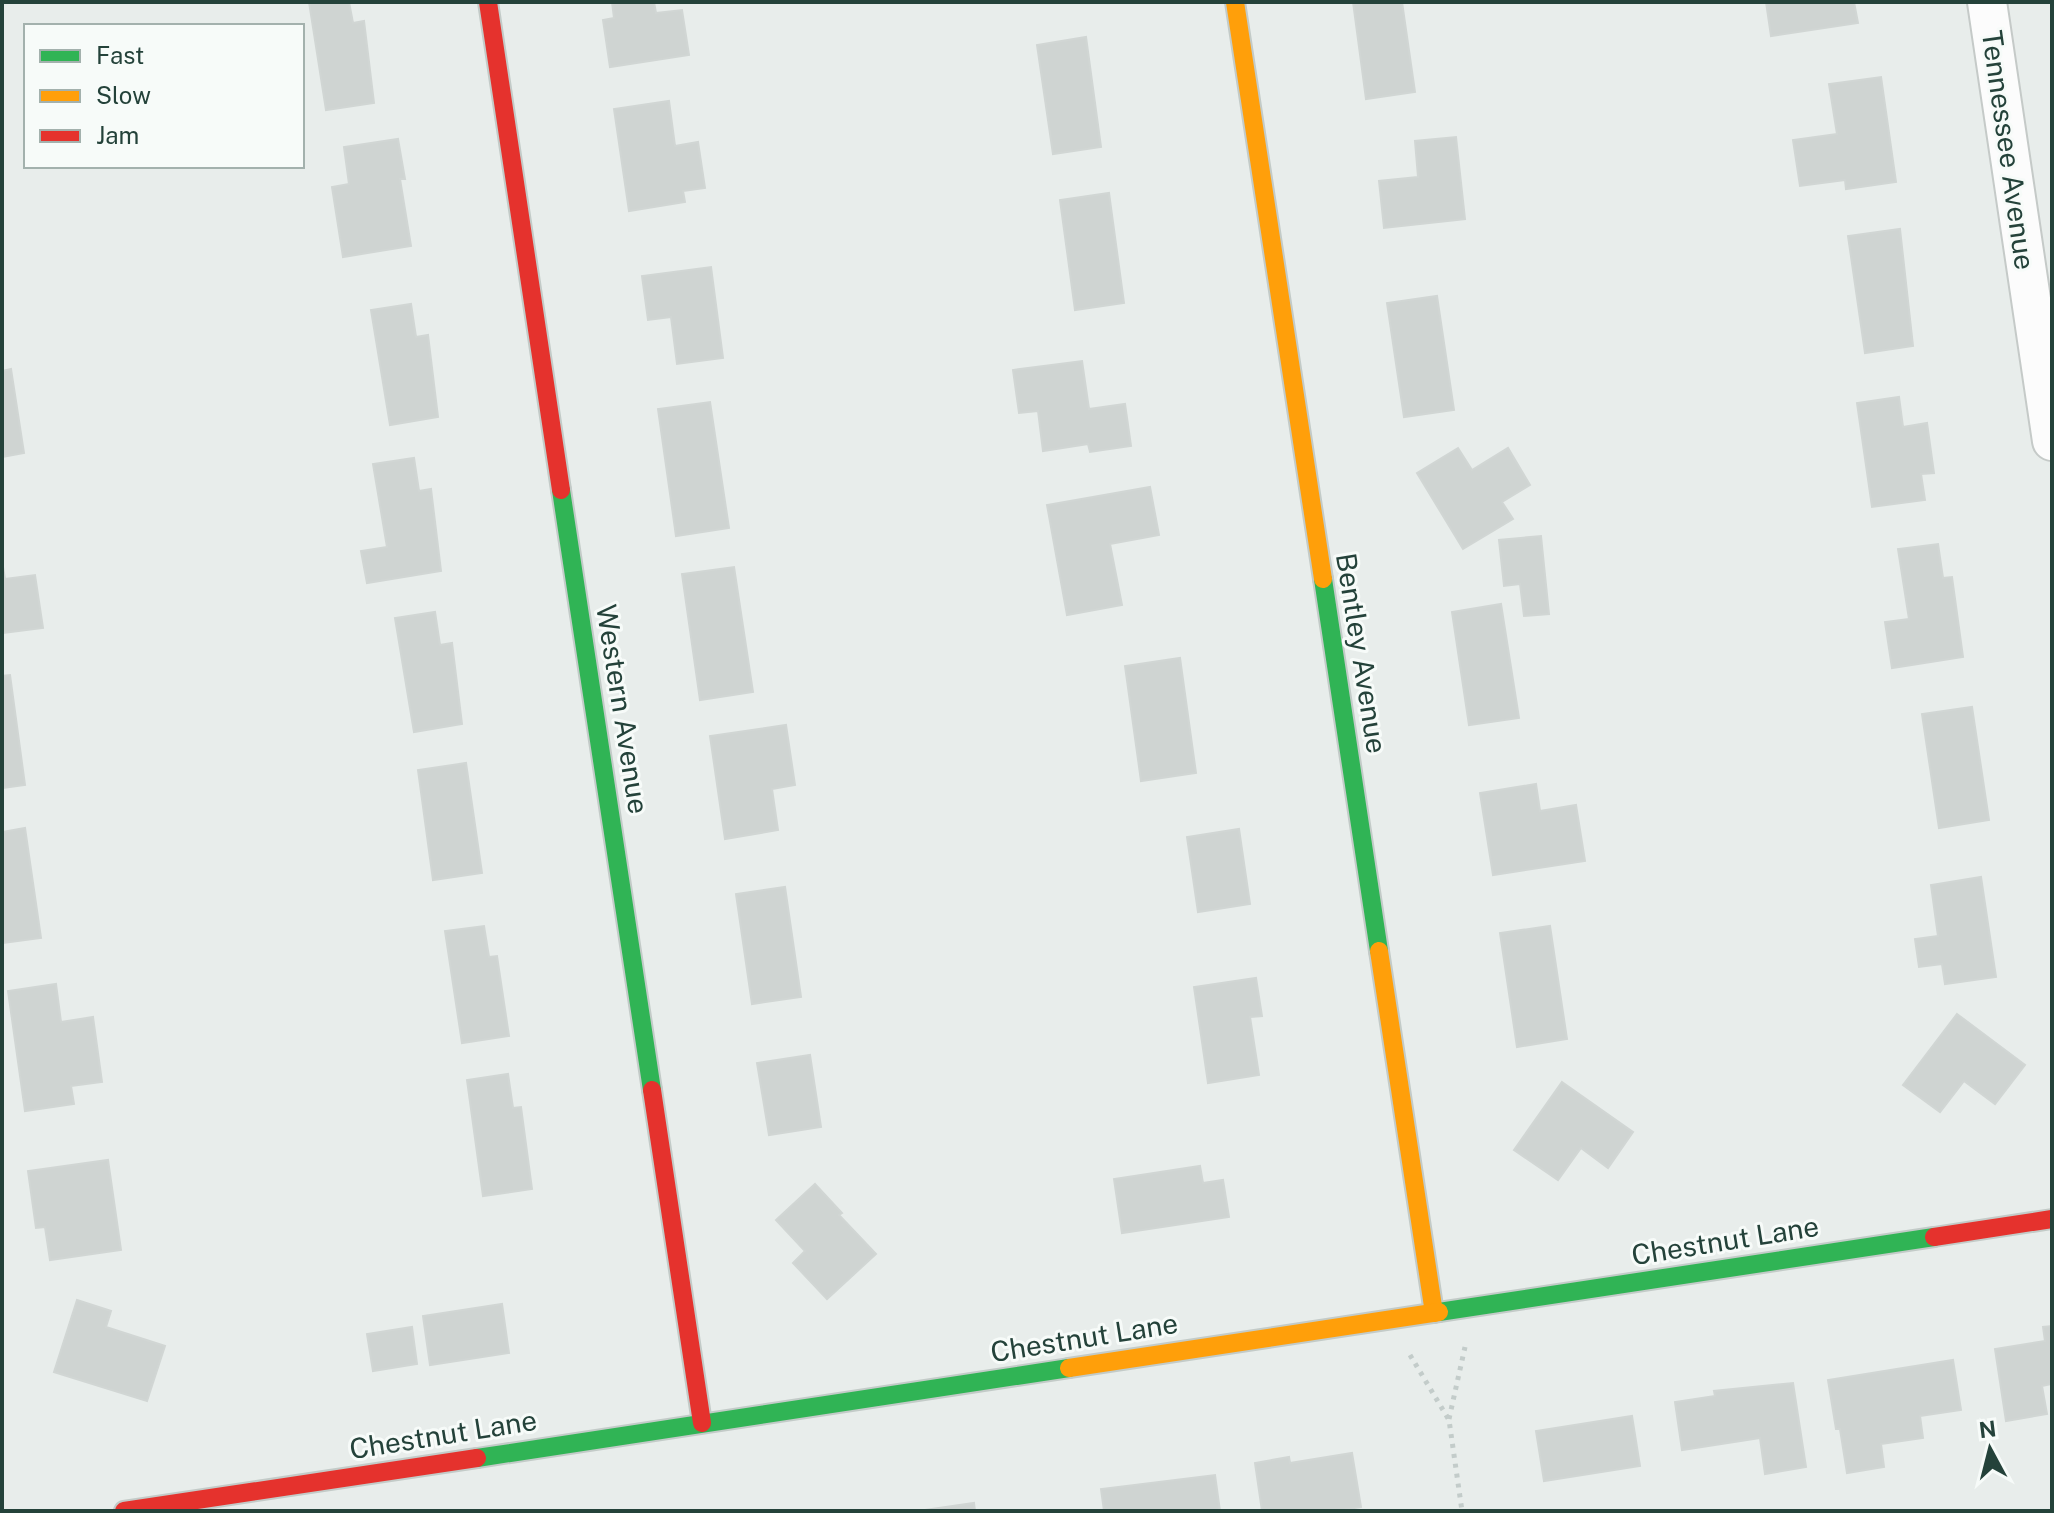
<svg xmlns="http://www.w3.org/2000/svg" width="2054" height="1513" viewBox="0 0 2054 1513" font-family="'Public Sans',sans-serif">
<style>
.building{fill:#cfd4d2;stroke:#d1d6d4;stroke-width:2}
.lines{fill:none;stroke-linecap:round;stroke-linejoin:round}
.street-casing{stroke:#c5cac8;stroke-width:42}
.fast-casing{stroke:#c3cbc8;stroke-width:22}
.slow-casing{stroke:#c3cbc8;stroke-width:22}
.jam-casing{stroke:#c3cbc8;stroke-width:22}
.path{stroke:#c3ccca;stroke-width:5;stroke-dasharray:4 6;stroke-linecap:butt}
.street{stroke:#fcfcfc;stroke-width:38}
.fast{stroke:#30b455;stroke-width:18}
.slow{stroke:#ff9f0a;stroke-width:18}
.jam{stroke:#e5322d;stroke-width:18}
.labels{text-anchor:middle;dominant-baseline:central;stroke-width:6;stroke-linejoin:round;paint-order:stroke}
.street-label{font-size:28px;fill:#24423a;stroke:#f7fbf9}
</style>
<rect width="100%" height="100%" fill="#e8edeb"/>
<g class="building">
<path d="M 309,2 L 349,2 L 353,23 L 364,21 L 374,103 L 326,110 Z"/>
<path d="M 612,2 L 654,2 L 656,13 L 682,10 L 689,55 L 610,67 L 603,20 L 614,18 Z"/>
<path d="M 1353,2 L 1402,2 L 1415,92 L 1366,99 Z"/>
<path d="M 1766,2 L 1854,2 L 1858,23 L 1771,36 Z"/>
<path d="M 1086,37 L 1101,147 L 1053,154 L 1037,45 Z"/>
<path d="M 1881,77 L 1896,182 L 1846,189 L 1845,180 L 1800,186 L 1793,140 L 1837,134 L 1829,84 Z"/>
<path d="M 669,101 L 675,146 L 698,142 L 705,188 L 683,191 L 685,202 L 629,211 L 614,109 Z"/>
<path d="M 1456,137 L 1465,219 L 1384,228 L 1379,181 L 1418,177 L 1415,141 Z"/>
<path d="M 398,139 L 405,179 L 400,179 L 411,246 L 343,257 L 332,187 L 349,184 L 344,147 Z"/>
<path d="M 1109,193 L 1124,303 L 1075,310 L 1060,200 Z"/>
<path d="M 1900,229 L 1913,346 L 1865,353 L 1848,236 Z"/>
<path d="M 711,267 L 723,358 L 677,364 L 671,317 L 648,320 L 642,276 Z"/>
<path d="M 1437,296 L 1454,410 L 1404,417 L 1387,303 Z"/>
<path d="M 411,304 L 416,337 L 428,335 L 438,417 L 390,425 L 371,310 Z"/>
<path d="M 1082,361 L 1089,409 L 1125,404 L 1131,446 L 1090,452 L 1088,444 L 1043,451 L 1038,411 L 1019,413 L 1013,370 Z"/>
<path d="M 11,369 L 24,453 L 2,457 L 2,371 Z"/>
<path d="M 1899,397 L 1903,427 L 1927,423 L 1934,473 L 1921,474 L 1925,500 L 1872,507 L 1857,403 Z"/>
<path d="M 710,402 L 729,528 L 676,536 L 658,409 Z"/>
<path d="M 1458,448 L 1472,470 L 1508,448 L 1530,485 L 1502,502 L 1513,519 L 1463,549 L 1417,473 Z"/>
<path d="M 414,458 L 419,491 L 431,489 L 441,571 L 367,583 L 361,551 L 387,547 L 373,464 Z"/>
<path d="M 1150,487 L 1159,535 L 1110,544 L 1122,605 L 1067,615 L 1047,505 Z"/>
<path d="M 1541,536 L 1549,614 L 1524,616 L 1520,584 L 1504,586 L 1499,540 Z"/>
<path d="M 1938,544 L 1943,578 L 1952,577 L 1963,657 L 1892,668 L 1885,622 L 1909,619 L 1898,549 Z"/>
<path d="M 2,561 L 5,579 L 35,575 L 43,628 L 2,633 Z"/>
<path d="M 734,567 L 753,692 L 700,700 L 682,574 Z"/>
<path d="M 1501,604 L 1519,718 L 1469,725 L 1452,612 Z"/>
<path d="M 435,612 L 440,645 L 452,643 L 462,724 L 414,732 L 395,618 Z"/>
<path d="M 1180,658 L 1196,773 L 1141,781 L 1125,666 Z"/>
<path d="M 10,675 L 25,785 L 2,788 L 2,676 Z"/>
<path d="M 1972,707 L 1989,820 L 1939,828 L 1922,714 Z"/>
<path d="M 786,725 L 795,785 L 772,789 L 778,830 L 725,839 L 710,736 Z"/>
<path d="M 466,763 L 482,873 L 433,880 L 418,770 Z"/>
<path d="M 1536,784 L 1540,811 L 1576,805 L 1585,861 L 1493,875 L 1480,793 Z"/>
<path d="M 25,828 L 41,938 L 2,943 L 2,832 Z"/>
<path d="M 1239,829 L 1250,904 L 1198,912 L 1187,837 Z"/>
<path d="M 1981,877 L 1996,977 L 1945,984 L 1942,964 L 1919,967 L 1915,939 L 1938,936 L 1931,885 Z"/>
<path d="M 785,887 L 801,997 L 752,1004 L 736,894 Z"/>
<path d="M 484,926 L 489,957 L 497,956 L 509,1036 L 462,1043 L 445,931 Z"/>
<path d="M 1550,926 L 1567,1039 L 1517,1047 L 1500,933 Z"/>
<path d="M 1256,978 L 1262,1016 L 1250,1017 L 1259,1075 L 1208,1083 L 1194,987 Z"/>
<path d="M 56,984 L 61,1022 L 93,1017 L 102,1082 L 71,1086 L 74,1104 L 25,1111 L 8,991 Z"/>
<path d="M 1957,1014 L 2025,1065 L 1995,1104 L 1964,1081 L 1940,1112 L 1903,1085 Z"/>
<path d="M 810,1055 L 821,1127 L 769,1135 L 757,1063 Z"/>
<path d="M 508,1074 L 513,1108 L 521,1107 L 532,1189 L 483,1196 L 467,1080 Z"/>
<path d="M 1562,1082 L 1633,1132 L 1608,1168 L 1581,1148 L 1558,1180 L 1514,1150 Z"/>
<path d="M 108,1160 L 121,1250 L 50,1260 L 45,1227 L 36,1228 L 28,1171 Z"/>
<path d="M 1200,1166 L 1203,1183 L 1223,1180 L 1229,1217 L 1122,1233 L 1114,1179 Z"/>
<path d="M 815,1184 L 842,1213 L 839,1215 L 876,1254 L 827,1299 L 793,1263 L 805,1251 L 776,1220 Z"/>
<path d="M 77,1300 L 111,1311 L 106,1327 L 165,1346 L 147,1401 L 54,1372 Z"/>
<path d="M 502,1304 L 509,1353 L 430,1365 L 423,1316 Z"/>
<path d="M 2052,1326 L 2052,1394 L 2051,1384 L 2042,1386 L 2047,1414 L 2006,1421 L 1995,1349 L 2045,1341 L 2043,1327 Z"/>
<path d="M 412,1327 L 417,1364 L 373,1371 L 367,1334 Z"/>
<path d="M 1953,1360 L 1961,1410 L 1920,1416 L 1923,1438 L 1881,1444 L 1884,1467 L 1847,1473 L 1840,1429 L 1836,1429 L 1828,1380 Z"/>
<path d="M 1793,1383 L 1806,1467 L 1765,1474 L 1760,1438 L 1682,1450 L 1675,1402 L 1715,1396 L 1714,1391 Z"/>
<path d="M 1632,1416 L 1640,1466 L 1544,1481 L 1536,1431 Z"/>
<path d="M 1352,1453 L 1361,1507 L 1337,1511 L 1262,1511 L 1255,1463 L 1289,1457 L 1290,1463 Z"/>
<path d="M 1215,1475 L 1220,1511 L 1104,1511 L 1101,1489 Z"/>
<path d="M 974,1503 L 975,1511 L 918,1511 Z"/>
</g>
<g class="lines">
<defs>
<path id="street" d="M 1987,2 L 2052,441"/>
<g id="fast">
<path d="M 561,490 L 652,1090"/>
<path d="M 1323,579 L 1379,951"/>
<path d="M 1439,1312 L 1934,1237"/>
<path d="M 477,1458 L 1069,1368"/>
</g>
<g id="slow">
<path d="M 1235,2 L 1323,579"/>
<path d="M 1379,951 L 1434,1313"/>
<path d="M 1069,1368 L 1439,1312"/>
</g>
<g id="jam">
<path d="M 488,2 L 561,490"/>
<path d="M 652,1090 L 702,1423"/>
<path d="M 1934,1237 L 2052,1219"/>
<path d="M 124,1511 L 477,1458"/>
</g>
</defs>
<use href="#street" class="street-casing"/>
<use href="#fast" class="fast-casing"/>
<use href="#slow" class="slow-casing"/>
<use href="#jam" class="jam-casing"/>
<g class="path">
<path d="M 1410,1355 L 1449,1420 L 1462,1511"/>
<path d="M 1449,1419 L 1465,1347"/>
</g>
<use href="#street" class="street"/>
<use href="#fast" class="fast"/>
<use href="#slow" class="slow"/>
<use href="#jam" class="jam"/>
</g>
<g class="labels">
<g class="street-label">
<text transform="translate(2009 150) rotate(82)">Tennessee Avenue</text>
<text transform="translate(1362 653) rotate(81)">Bentley Avenue</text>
<text transform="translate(623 709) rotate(81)">Western Avenue</text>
<text transform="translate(1725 1240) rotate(-9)">Chestnut Lane</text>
<text transform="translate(1084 1337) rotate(-9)">Chestnut Lane</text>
<text transform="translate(443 1434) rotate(-9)">Chestnut Lane</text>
</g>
</g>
<rect width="2054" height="1513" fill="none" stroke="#24423a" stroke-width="8"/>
<rect x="24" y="24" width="280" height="144" fill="#f7fbf9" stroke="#a3b1ad" stroke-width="2"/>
<rect x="40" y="50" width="40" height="12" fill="#30b455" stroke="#a3b1ad" stroke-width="2"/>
<text x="96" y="64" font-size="24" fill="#24423a">Fast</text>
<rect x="40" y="90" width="40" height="12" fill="#ff9f0a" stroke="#a3b1ad" stroke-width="2"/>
<text x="96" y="104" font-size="24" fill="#24423a">Slow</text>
<rect x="40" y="130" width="40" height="12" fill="#e5322d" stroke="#a3b1ad" stroke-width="2"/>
<text x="96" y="144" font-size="24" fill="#24423a">Jam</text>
<g transform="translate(1990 1449) rotate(353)" stroke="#f7fbf9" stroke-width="6" paint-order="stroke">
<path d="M0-6L14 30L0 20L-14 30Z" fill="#24423a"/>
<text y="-12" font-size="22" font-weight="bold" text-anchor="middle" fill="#24423a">N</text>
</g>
</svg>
